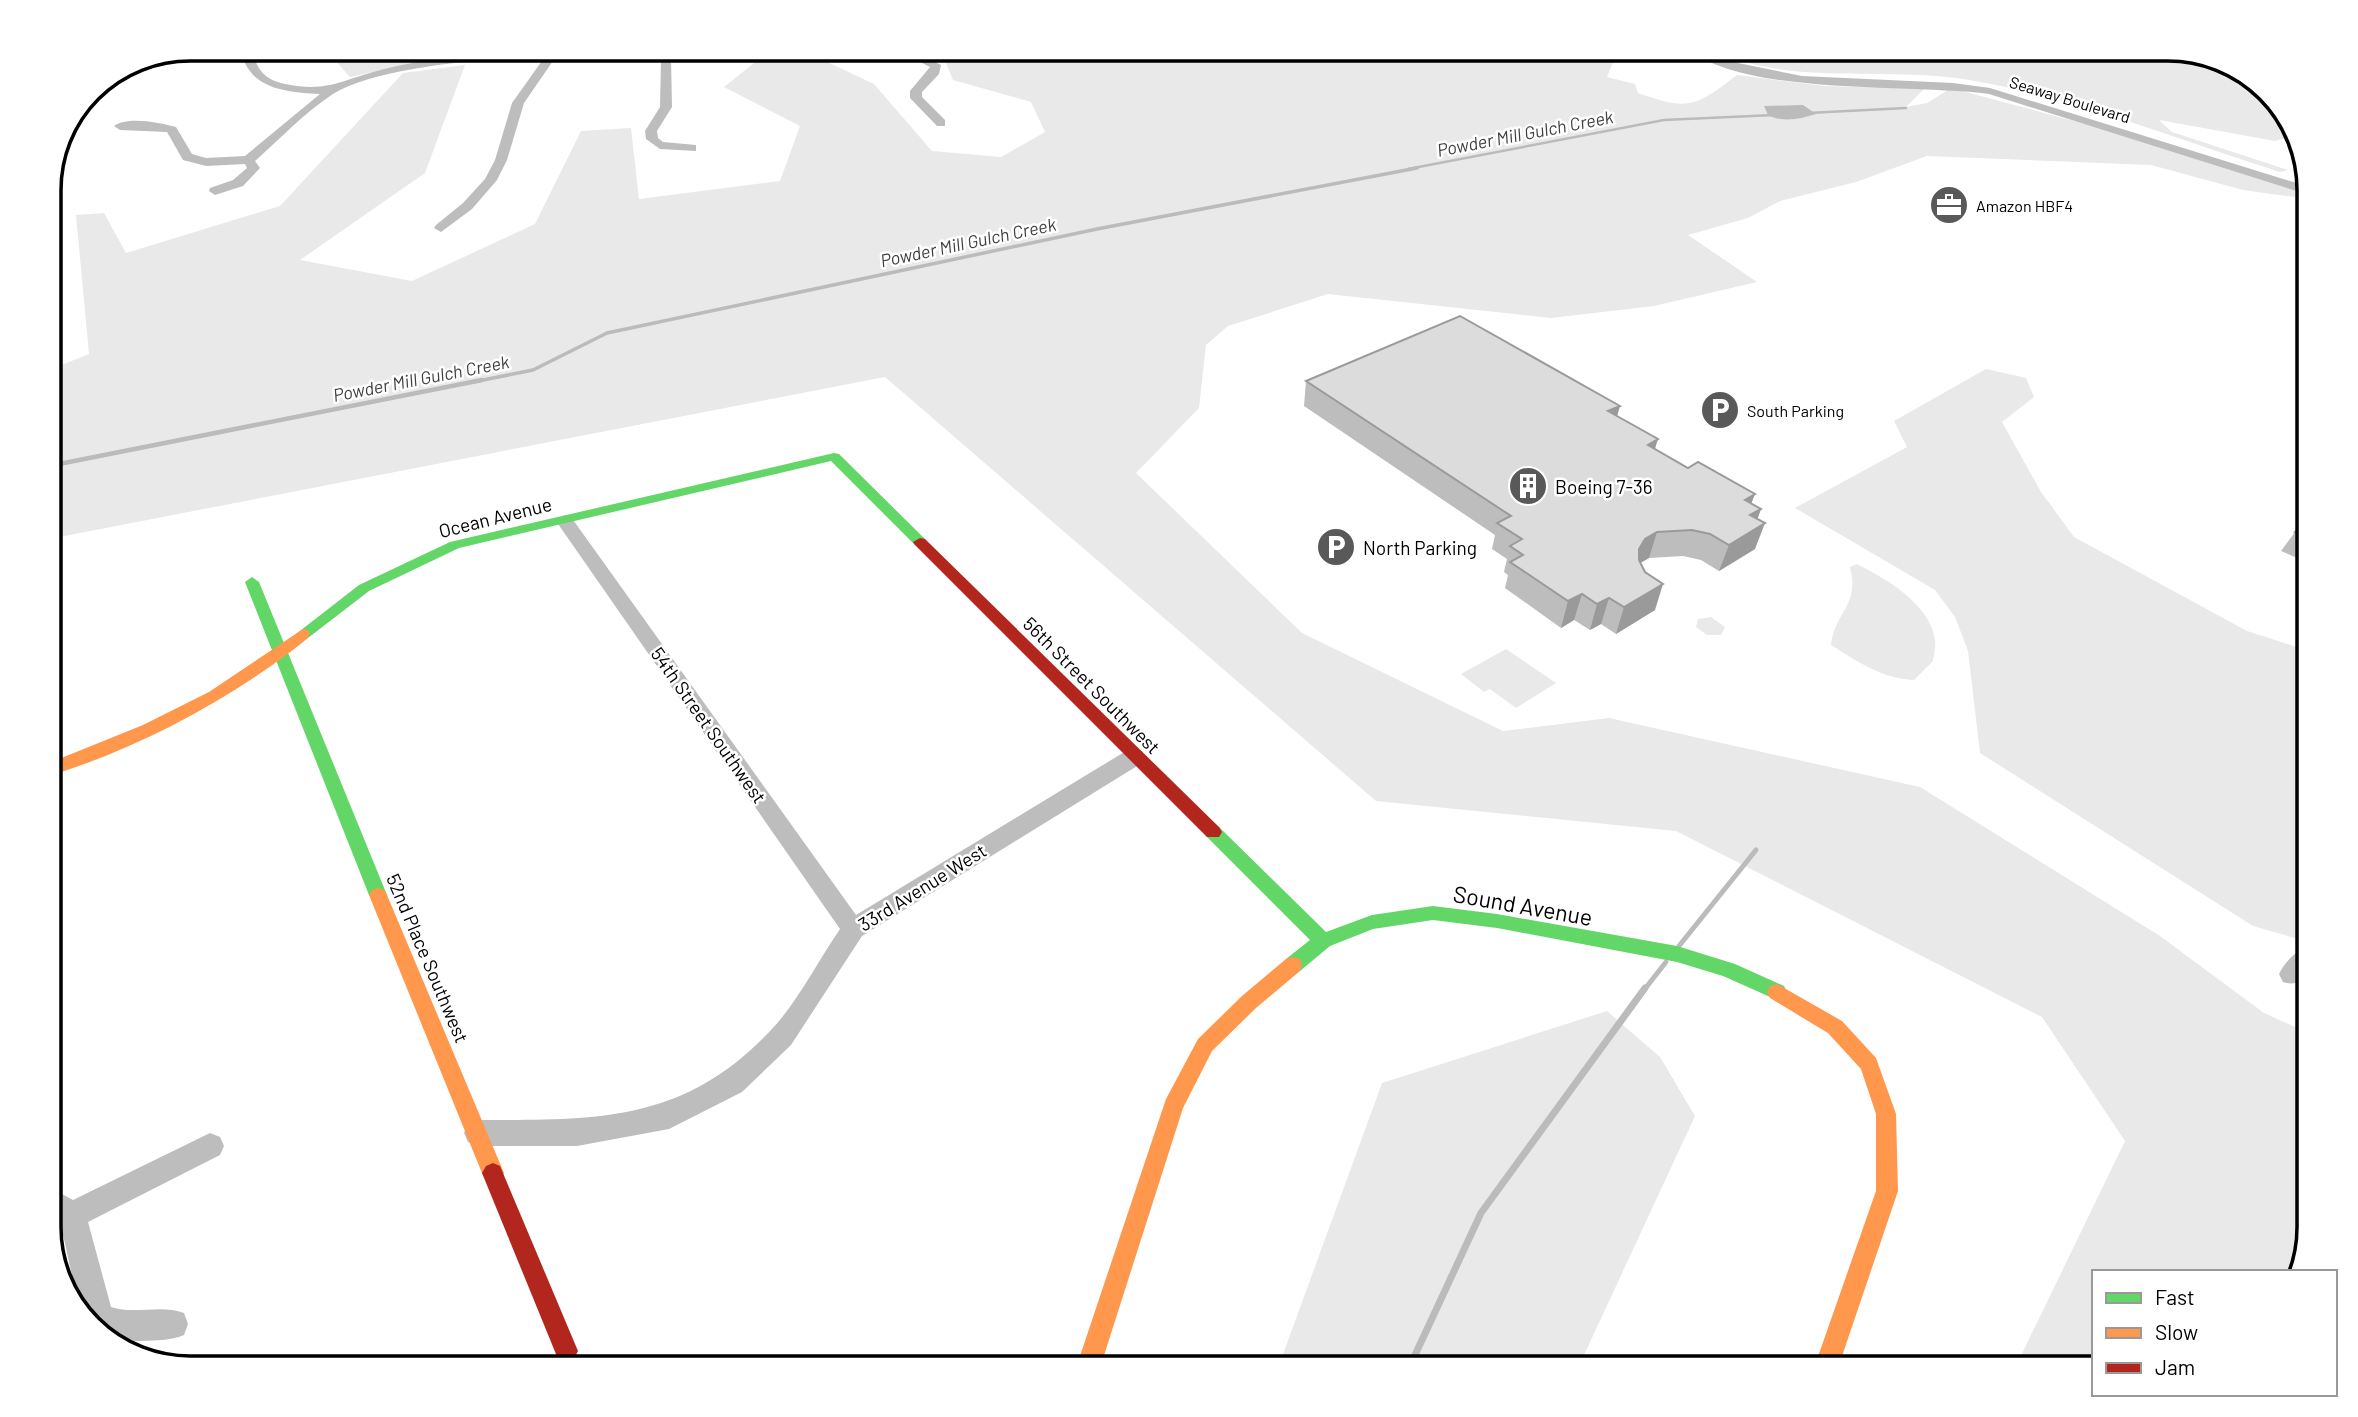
<svg xmlns="http://www.w3.org/2000/svg" width="2358" height="1417" viewBox="0 0 2358 1417" font-family="Barlow,sans-serif">
<style>
.green{fill:#e9e9e9}
.water{fill:#bbb}
.lines{fill:none;stroke-linecap:round;stroke-linejoin:round}
.stream-far4{stroke:#bbb;stroke-width:2.5}
.stream-far3{stroke:#bbb;stroke-width:3.5}
.stream-far2{stroke:#bbb;stroke-width:4.5}
.stream-far1{stroke:#bbb;stroke-width:5}
.stream{stroke:#bbb;stroke-width:7}
.street{fill:#bdbdbd;fill-rule:evenodd}
.fast{fill:#63d668;fill-rule:evenodd}
.slow{fill:#ff974d;fill-rule:evenodd}
.jam{fill:#b3261e;fill-rule:evenodd}
.wall{fill:#bdbdbd}
.shaded-wall{fill:#9a9a9a}
.building{fill:#dcdcdc;stroke:#9a9a9a;stroke-width:2}
.labels{text-anchor:middle;dominant-baseline:central;stroke-width:5;stroke-linejoin:round;paint-order:stroke}
.far-street-label{font-size:16px;fill:#000;stroke:#fff}
.far-poi-label{font-size:16px;fill:#000;stroke:#fff;text-anchor:start}
.far-water-label{font-size:18px;font-style:italic;fill:#3f3f3f;stroke:#fff}
.poi-label{font-size:19px;fill:#000;stroke:#fff;text-anchor:start}
.street-label{font-size:19px;fill:#000;stroke:#fff}
.near-street-label{font-size:23px;fill:#000;stroke:#fff}
.rim{fill:none;stroke:#000;stroke-width:3.5}
</style>
<rect width="100%" height="100%" fill="#fff"/>
<g class="green">
<path d="M 325,49 L 546,49 L 440,57 L 350,77 Z"/>
<path d="M 969,49 L 1121,49 L 1176,54 L 1180,49 L 1628,49 L 1618,50 L 1607,77 L 1635,84 L 1638,93 C 1689,111 1695,107 1737,75 L 1825,86 L 1924,89 L 1906,107 L 1927,103 L 1951,88 L 2122,134 L 2309,194 L 2309,199 L 2243,190 L 2151,165 L 1927,156 L 1856,182 L 1780,201 L 1748,218 L 1688,235 L 1757,282 L 1654,306 L 1551,318 L 1328,294 L 1228,326 L 1206,345 L 1199,408 L 1136,473 L 1302,633 L 1503,731 L 1609,718 L 1920,787 L 2160,936 L 2264,1013 L 2309,1033 L 2309,1227 L 2297,1272 L 2094,1272 L 2094,1368 L 2015,1368 L 2125,1141 L 2042,1017 L 1676,831 L 1376,801 L 885,377 L 49,539 L 49,370 L 89,354 L 76,215 L 104,213 L 126,253 L 280,206 L 403,73 L 465,65 L 425,173 L 300,260 L 412,281 L 535,224 L 581,131 L 631,128 L 639,199 L 780,181 L 800,126 L 724,87 L 759,59 L 804,51 L 874,84 L 932,151 L 1001,157 L 1045,132 L 1031,102 L 953,80 L 944,58 Z"/>
<path d="M 1710,49 L 2167,49 L 2238,68 L 2290,120 L 2295,136 L 2275,141 L 2159,120 L 2172,132 L 2288,170 L 2280,172 C 2176,139 2071,96 1963,79 C 1878,66 1791,87 1710,49 Z"/>
<path d="M 1986,369 L 2026,378 L 2034,397 L 2002,422 L 2041,492 L 2074,537 L 2247,631 L 2309,651 L 2309,924 L 2298,939 L 2253,926 L 1980,753 L 1968,651 L 1955,617 L 1935,590 L 1795,508 L 1907,447 L 1894,421 Z"/>
<path d="M 1857,564 C 1886,579 1929,603 1935,639 C 1936,645 1934,654 1933,661 L 1914,680 C 1883,679 1856,661 1831,645 C 1835,611 1860,606 1850,567 Z"/>
<path d="M 1711,617 L 1725,627 L 1721,635 L 1707,635 L 1696,627 L 1698,619 Z"/>
<path d="M 1506,649 L 1556,683 L 1516,708 L 1490,689 L 1484,692 L 1461,674 Z"/>
<path d="M 1607,1011 L 1660,1057 L 1695,1116 L 1578,1368 L 1278,1368 L 1382,1083 Z"/>
</g>
<path class="water" d="M 1803,105 L 1816,114 C 1800,119 1783,123 1768,115 L 1764,106 Z"/>
<g class="lines">
<g class="stream-far4">
<path d="M 1808,113 L 1906,108"/>
<path d="M 1408,169 L 1664,120 L 1774,115"/>
</g>
<path class="stream-far3" d="M 473,382 L 533,370 L 607,333 L 1097,229 L 1417,168"/>
<path class="stream-far2" d="M 49,466 L 482,380"/>
<g class="stream-far1">
<path d="M 1679,946 L 1756,850"/>
<path d="M 1644,990 L 1666,962"/>
</g>
<path class="stream" d="M 1409,1368 L 1481,1213 L 1645,988"/>
<g class="street">
<path d="M 688,49 L 708,49 L 671,59 L 672,107 L 657,131 L 658,138 L 663,142 L 696,145 L 696,151 L 660,149 L 646,139 L 645,131 L 660,107 L 661,60 L 555,58 L 524,103 L 507,160 L 497,180 L 472,209 L 441,232 L 434,228 L 436,225 L 463,203 L 485,179 L 495,160 L 512,103 L 544,58 C 493,57 376,67 333,94 C 305,112 280,139 255,161 L 260,168 L 243,186 L 215,195 L 209,191 L 210,188 L 233,180 L 247,168 L 245,164 L 206,166 L 183,160 L 167,132 L 120,130 L 114,126 C 128,116 160,123 176,127 L 192,154 L 206,158 L 245,156 L 320,94 C 288,92 252,90 242,55 L 247,52 C 260,58 253,77 285,84 C 325,92 338,82 373,72 C 400,64 430,60 457,56 C 526,46 597,52 666,54 Z"/>
<path d="M 895,49 L 909,49 L 941,65 L 939,74 L 922,92 L 922,97 L 945,120 L 945,126 L 937,126 L 910,98 L 910,91 L 930,67 Z"/>
<path d="M 1689,49 L 1703,49 L 1733,62 L 1802,76 L 1953,83 L 1990,88 L 2309,187 L 2309,195 L 1989,94 C 1914,84 1744,96 1689,49 Z"/>
<path d="M 565,515 L 571,517 L 856,915 L 1126,751 L 1142,751 L 1145,757 L 1142,763 L 862,936 L 791,1045 L 742,1092 L 669,1129 L 577,1146 L 478,1146 L 468,1142 L 464,1133 L 468,1124 L 478,1120 C 596,1120 684,1123 771,1030 C 797,1003 818,961 840,929 L 556,521 Z"/>
<path d="M 2309,946 L 2309,973 C 2300,982 2295,986 2283,982 L 2279,974 C 2285,962 2296,950 2309,946 Z"/>
<path d="M 210,1133 L 220,1137 L 224,1146 L 220,1155 L 88,1222 L 111,1307 C 135,1315 161,1304 184,1313 L 188,1324 L 184,1335 C 170,1341 156,1340 141,1341 C 77,1343 75,1283 63,1235 L 51,1240 L 49,1187 L 73,1200 Z"/>
</g>
<g class="fast">
<path d="M 834,453 L 839,454 L 925,539 L 927,542 L 925,545 L 915,545 L 831,461 L 459,548 L 369,591 L 308,638 L 298,638 L 296,634 L 359,585 L 450,542 Z"/>
<path d="M 252,577 L 259,582 L 387,895 L 384,900 L 378,902 L 372,900 L 369,895 L 245,582 Z"/>
<path d="M 1213,825 L 1219,827 L 1326,932 L 1372,915 L 1433,906 L 1497,914 L 1677,946 L 1735,964 L 1784,986 L 1787,992 L 1784,998 L 1777,1000 L 1723,976 L 1677,962 L 1497,928 L 1433,920 L 1373,929 L 1330,946 L 1300,971 L 1293,973 L 1286,971 L 1284,965 L 1286,959 L 1310,940 L 1207,837 L 1204,832 L 1207,827 Z"/>
</g>
<g class="slow">
<path d="M 303,629 L 308,630 L 310,634 L 308,638 C 235,697 140,748 49,776 L 49,763 L 143,725 L 209,692 Z"/>
<path d="M 378,888 L 384,890 L 387,895 L 504,1173 L 500,1180 L 493,1183 L 486,1180 L 482,1173 L 369,895 L 372,890 Z"/>
<path d="M 1293,957 L 1300,959 L 1302,965 L 1300,971 L 1256,1008 L 1212,1051 L 1183,1108 L 1100,1368 L 1076,1368 L 1166,1099 L 1198,1039 L 1242,996 L 1286,959 Z"/>
<path d="M 1777,984 L 1842,1021 L 1876,1058 L 1896,1114 L 1898,1191 L 1838,1368 L 1814,1368 L 1876,1191 L 1876,1114 L 1861,1069 L 1828,1033 L 1770,998 L 1767,992 L 1770,986 Z"/>
</g>
<g class="jam">
<path d="M 920,538 L 925,539 L 1219,827 L 1222,832 L 1219,837 L 1207,837 L 915,545 L 913,542 Z"/>
<path d="M 493,1163 L 500,1166 L 578,1351 L 574,1359 L 566,1363 L 558,1359 L 482,1173 L 486,1166 Z"/>
</g>
</g>
<g class="wall">
<path d="M 1306,381 L 1617,416 L 1655,449 L 1761,509 L 1757,519 L 1755,549 L 1719,571 L 1701,560 L 1683,556 L 1649,558 L 1640,563 L 1655,610 L 1616,634 L 1601,624 L 1590,630 L 1574,620 L 1561,628 L 1505,588 L 1508,575 L 1504,572 L 1507,559 L 1492,549 L 1495,535 L 1304,406 Z"/>
<path d="M 2309,520 L 2309,563 L 2281,551 L 2295,532 Z"/>
</g>
<g class="shaded-wall">
<path d="M 1620,406 L 1613,431 L 1608,411 Z"/>
<path d="M 1658,439 L 1650,465 L 1648,445 Z"/>
<path d="M 1755,494 L 1745,520 L 1745,500 Z"/>
<path d="M 1761,509 L 1753,531 L 1765,523 L 1755,549 L 1719,571 L 1729,545 L 1750,515 Z"/>
<path d="M 1657,532 L 1649,558 L 1637,565 L 1639,549 L 1645,539 Z"/>
<path d="M 1663,584 L 1655,610 L 1616,634 L 1624,607 Z"/>
<path d="M 1582,594 L 1574,620 L 1561,628 L 1568,601 Z"/>
<path d="M 1609,598 L 1601,624 L 1590,630 L 1597,604 Z"/>
</g>
<g class="building">
<path d="M 1460,316 L 1620,406 L 1608,411 L 1658,439 L 1648,445 L 1688,468 L 1698,462 L 1755,494 L 1745,500 L 1761,509 L 1750,515 L 1765,523 L 1729,545 L 1710,534 L 1692,530 L 1657,532 L 1645,539 L 1639,549 L 1639,560 L 1645,572 L 1663,584 L 1624,607 L 1609,598 L 1597,604 L 1582,594 L 1568,601 L 1510,562 L 1523,555 L 1510,546 L 1522,539 L 1497,523 L 1511,516 L 1306,381 Z"/>
<path d="M 2307,520 L 2309,520 L 2309,537 L 2295,532 Z"/>
</g>
<defs>
<symbol id="office-disc" viewBox="-11 -11 22 22"><circle r="9.5" fill="#595959" stroke="#fff"/><path d="M-6-3h4V-5.5h4V-3h4V5H-6ZM-1-4.5V-3h2v-1.5ZM-6 0V1H6V0Z" fill="#fff"/></symbol>
<symbol id="parking-disc" viewBox="-11 -11 22 22"><circle r="9.5" fill="#595959" stroke="#fff"/><path d="M-3.5-5.5H1a3.5 3.5 0 0 1 0 7H-1V5.5H-3.5ZM-1-3.4V-.6H.8a1.4 1.4 0 0 0 0-2.8Z" fill="#fff"/></symbol>
<symbol id="building-disc" viewBox="-11 -11 22 22"><circle r="9.5" fill="#595959" stroke="#fff"/><path d="M-4-6H4V6H1V3H-1V6H-4ZM-2.5-4.3h1.7v1.8h-1.7ZM.8-4.3h1.7v1.8H.8ZM-2.5-1h1.7V.8h-1.7ZM.8-1h1.7V.8H.8Z" fill="#fff"/></symbol>
</defs>
<g fill-rule="evenodd">
<use href="#office-disc" x="1927" y="183" width="44" height="44"/>
<use href="#parking-disc" x="1698" y="388" width="44" height="44"/>
<use href="#building-disc" x="1506" y="464" width="44" height="44"/>
<use href="#parking-disc" x="1314" y="525" width="44" height="44"/>
</g>
<g class="labels">
<g class="far-street-label">
<text transform="translate(2070 99) rotate(17)">Seaway Boulevard</text>
</g>
<g class="far-poi-label">
<text x="1976" y="205">Amazon HBF4</text>
<text x="1747" y="410">South Parking</text>
</g>
<g class="far-water-label">
<text transform="translate(1525 133) rotate(-11)">Powder Mill Gulch Creek</text>
<text transform="translate(968 242) rotate(-12)">Powder Mill Gulch Creek</text>
<text transform="translate(421 378) rotate(-11)">Powder Mill Gulch Creek</text>
</g>
<g class="poi-label">
<text x="1555" y="486">Boeing 7-36</text>
<text x="1363" y="547">North Parking</text>
</g>
<g class="street-label">
<text transform="translate(495 517) rotate(-14)">Ocean Avenue</text>
<text transform="translate(1092 685) rotate(45)">56th Street Southwest</text>
<text transform="translate(709 725) rotate(55)">54th Street Southwest</text>
<text transform="translate(922 887) rotate(-32)">33rd Avenue West</text>
<text transform="translate(428 958) rotate(67)">52nd Place Southwest</text>
</g>
<g class="near-street-label">
<text transform="translate(1523 905) rotate(10)">Sound Avenue</text>
</g>
</g>
<path d="M0 0H2358V1417H0ZM190 61H2168A129 129 0 0 1 2297 190V1227A129 129 0 0 1 2168 1356H190A129 129 0 0 1 61 1227V190A129 129 0 0 1 190 61Z" fill="#fff" fill-rule="evenodd"/>
<path class="rim" d="M190 61H2168A129 129 0 0 1 2297 190V1227A129 129 0 0 1 2168 1356H190A129 129 0 0 1 61 1227V190A129 129 0 0 1 190 61Z"/>
<rect x="2092" y="1270" width="245" height="126" fill="#ffffff" stroke="#999999" stroke-width="2"/>
<rect x="2106" y="1293" width="35" height="10" fill="#63d668" stroke="#999999" stroke-width="2"/>
<text x="2155" y="1305" font-size="21" fill="#000000">Fast</text>
<rect x="2106" y="1328" width="35" height="10" fill="#ff974d" stroke="#999999" stroke-width="2"/>
<text x="2155" y="1340" font-size="21" fill="#000000">Slow</text>
<rect x="2106" y="1363" width="35" height="10" fill="#b3261e" stroke="#999999" stroke-width="2"/>
<text x="2155" y="1375" font-size="21" fill="#000000">Jam</text>
</svg>
